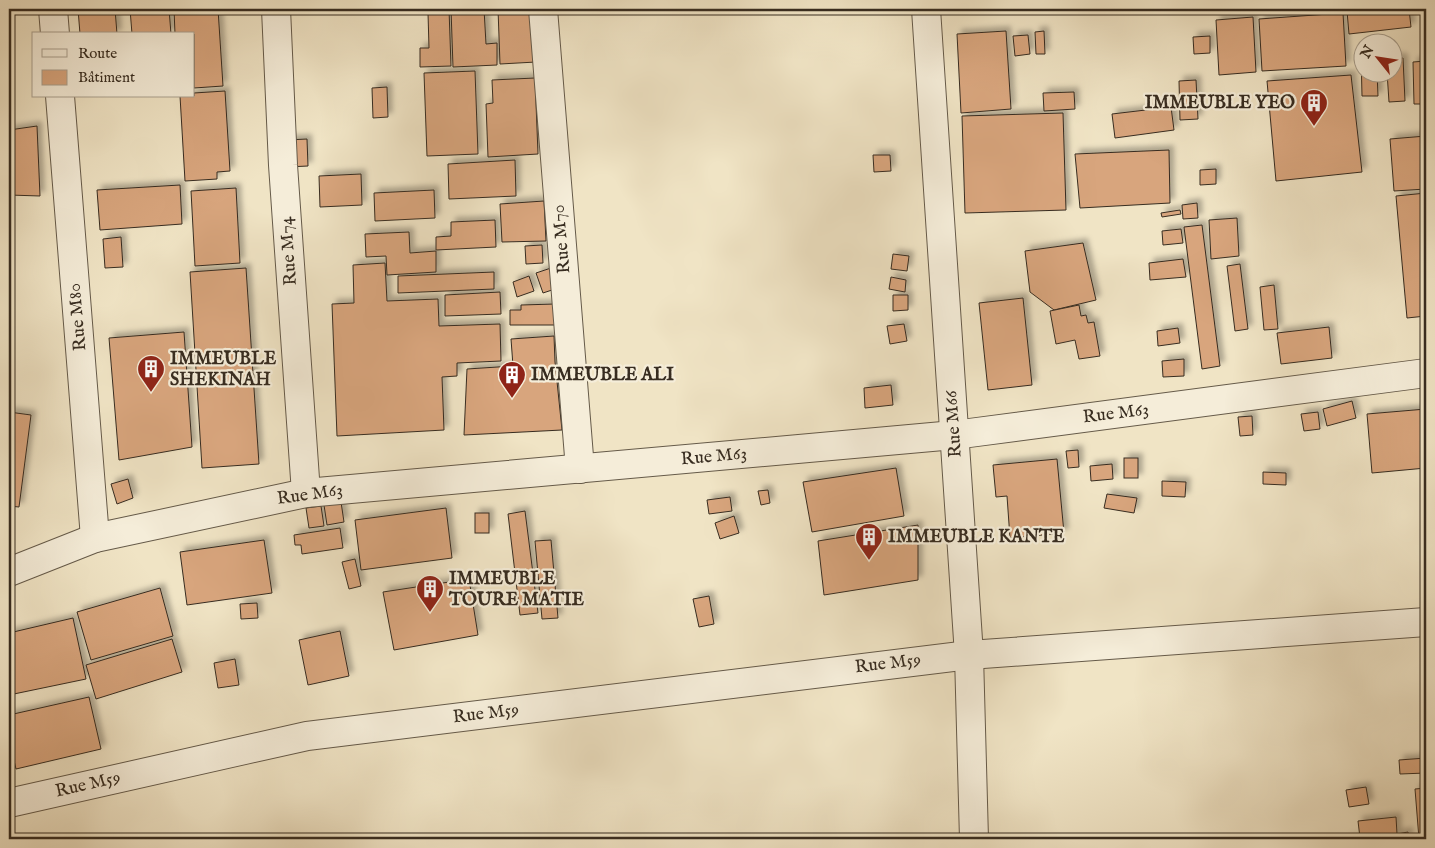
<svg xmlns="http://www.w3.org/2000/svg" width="1435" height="848" viewBox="0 0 1435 848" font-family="'IM FELL English',serif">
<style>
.building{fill:#d8a57d;stroke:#372c20;filter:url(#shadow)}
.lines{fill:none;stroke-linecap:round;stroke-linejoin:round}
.street-casing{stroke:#655a49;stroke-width:30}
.street{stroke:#f5edd9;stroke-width:28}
.labels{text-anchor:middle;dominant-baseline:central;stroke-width:4.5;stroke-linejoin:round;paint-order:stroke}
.poi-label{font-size:18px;font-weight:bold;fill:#372c20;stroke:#f5edd9;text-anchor:start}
.street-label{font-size:18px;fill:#372c20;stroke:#f5edd9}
</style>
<defs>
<filter id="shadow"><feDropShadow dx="4.5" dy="-4.5" stdDeviation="2.5" flood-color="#0004"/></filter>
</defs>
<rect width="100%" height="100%" fill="#f0e4c5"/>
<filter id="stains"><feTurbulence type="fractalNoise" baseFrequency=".004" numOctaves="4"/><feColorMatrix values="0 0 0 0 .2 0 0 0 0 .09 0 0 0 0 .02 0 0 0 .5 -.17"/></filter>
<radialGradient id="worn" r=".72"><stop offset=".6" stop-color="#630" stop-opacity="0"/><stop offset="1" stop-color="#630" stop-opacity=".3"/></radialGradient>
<g class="building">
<path d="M 78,9 L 115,9 L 117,34 L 80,34 Z"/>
<path d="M 130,9 L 169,9 L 171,34 L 132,34 Z"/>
<path d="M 174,9 L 218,9 L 223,86 L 194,88 L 194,34 L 175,34 Z"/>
<path d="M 418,9 L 449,9 L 451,66 L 420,67 L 420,48 L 429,48 L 428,13 L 418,13 Z"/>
<path d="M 451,9 L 484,9 L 486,44 L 497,43 L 497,65 L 453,67 Z"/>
<path d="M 498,9 L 530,9 L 536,62 L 500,64 Z"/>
<path d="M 1366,9 L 1409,9 L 1411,27 L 1349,34 L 1347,11 Z"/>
<path d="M 1343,13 L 1346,66 L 1262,71 L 1259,19 Z"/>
<path d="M 1253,17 L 1256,72 L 1219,75 L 1216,20 Z"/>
<path d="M 1006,31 L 1011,109 L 961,113 L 957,34 Z"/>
<path d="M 1044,31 L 1045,54 L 1036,54 L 1035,32 Z"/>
<path d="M 1028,35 L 1030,54 L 1015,56 L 1013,36 Z"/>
<path d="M 1210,36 L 1210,53 L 1194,54 L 1193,37 Z"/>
<path d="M 1361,53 L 1362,53 L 1362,72 L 1377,72 L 1378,96 L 1362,96 Z"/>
<path d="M 1392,58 L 1403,58 L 1405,101 L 1389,102 L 1387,72 L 1392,72 Z"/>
<path d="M 1426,61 L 1426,104 L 1414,104 L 1413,62 Z"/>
<path d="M 475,71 L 478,154 L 427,156 L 424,73 Z"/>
<path d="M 1351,75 L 1362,172 L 1276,181 L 1267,81 Z"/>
<path d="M 535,78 L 538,154 L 488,157 L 486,104 L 493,103 L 492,80 Z"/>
<path d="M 1196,80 L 1198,119 L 1180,120 L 1179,81 Z"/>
<path d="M 387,87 L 388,117 L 373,118 L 372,88 Z"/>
<path d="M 225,91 L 230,171 L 217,172 L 217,179 L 185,181 L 180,96 L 194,96 L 194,93 Z"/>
<path d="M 1074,92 L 1075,109 L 1044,111 L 1043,93 Z"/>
<path d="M 1171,107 L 1174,130 L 1115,138 L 1112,114 Z"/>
<path d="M 1063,113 L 1066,210 L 965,213 L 962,116 Z"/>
<path d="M 37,126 L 40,196 L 9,195 L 9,130 Z"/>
<path d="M 1426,136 L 1426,189 L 1394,191 L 1390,139 Z"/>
<path d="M 307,139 L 308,166 L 287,167 L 286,140 Z"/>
<path d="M 1169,150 L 1170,203 L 1080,208 L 1075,154 Z"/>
<path d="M 873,155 L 890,155 L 891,171 L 874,172 Z"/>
<path d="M 515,160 L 516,196 L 449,199 L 448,164 Z"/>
<path d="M 1216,169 L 1216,184 L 1200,185 L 1200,170 Z"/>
<path d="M 361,174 L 362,205 L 320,207 L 319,176 Z"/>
<path d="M 180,185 L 182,224 L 100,230 L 97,190 Z"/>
<path d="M 236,188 L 240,263 L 195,266 L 191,191 Z"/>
<path d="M 434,190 L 435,218 L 375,221 L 374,193 Z"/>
<path d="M 1426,193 L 1426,316 L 1407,318 L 1396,196 Z"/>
<path d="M 544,201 L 546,241 L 502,242 L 500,204 Z"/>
<path d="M 1197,203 L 1198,218 L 1183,219 L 1182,205 Z"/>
<path d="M 1180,210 L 1181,214 L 1162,217 L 1161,213 Z"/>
<path d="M 1237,218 L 1239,256 L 1211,259 L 1209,220 Z"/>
<path d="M 495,220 L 496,247 L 436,250 L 436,237 L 451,236 L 451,222 Z"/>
<path d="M 1202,225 L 1220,366 L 1202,369 L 1184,227 Z"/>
<path d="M 1181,229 L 1183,243 L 1163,245 L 1162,231 Z"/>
<path d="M 409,232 L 410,253 L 436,251 L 436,272 L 387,275 L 386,256 L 366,257 L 365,234 Z"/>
<path d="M 121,237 L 123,267 L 105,268 L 103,239 Z"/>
<path d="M 1083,243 L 1096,300 L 1054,310 L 1030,292 L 1025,251 Z"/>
<path d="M 542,245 L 543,263 L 526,264 L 525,246 Z"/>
<path d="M 893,254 L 909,256 L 907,271 L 891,269 Z"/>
<path d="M 1183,259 L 1186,277 L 1150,280 L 1149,263 Z"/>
<path d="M 385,263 L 387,301 L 438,299 L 439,326 L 500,324 L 501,361 L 457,363 L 457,376 L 442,377 L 444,430 L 337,436 L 332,304 L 354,303 L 353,265 Z"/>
<path d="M 1240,264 L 1248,329 L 1235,331 L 1227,266 Z"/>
<path d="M 246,268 L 259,464 L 202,468 L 190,272 Z"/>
<path d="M 551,268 L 558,288 L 543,293 L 536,273 Z"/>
<path d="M 494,272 L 494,289 L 398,293 L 398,276 Z"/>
<path d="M 529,276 L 534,291 L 517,297 L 513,282 Z"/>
<path d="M 891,277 L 906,280 L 905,292 L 889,289 Z"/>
<path d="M 1274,285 L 1278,329 L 1264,330 L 1260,287 Z"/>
<path d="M 500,292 L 501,314 L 445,316 L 445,295 Z"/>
<path d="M 893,295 L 908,295 L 908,310 L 893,311 Z"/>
<path d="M 1023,298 L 1032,385 L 988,390 L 979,303 Z"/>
<path d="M 555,304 L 555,325 L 510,325 L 510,310 L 521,310 L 521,305 Z"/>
<path d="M 1079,305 L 1081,316 L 1086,315 L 1088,323 L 1094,322 L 1100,356 L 1079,359 L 1075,340 L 1056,344 L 1050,311 Z"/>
<path d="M 904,324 L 907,341 L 890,344 L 887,326 Z"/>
<path d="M 1329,327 L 1332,358 L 1281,364 L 1277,333 Z"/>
<path d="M 1178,328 L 1180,343 L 1158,346 L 1157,331 Z"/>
<path d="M 184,332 L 192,447 L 119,460 L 109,338 Z"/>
<path d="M 554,336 L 555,362 L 562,430 L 464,435 L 467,369 L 513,366 L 511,339 Z"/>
<path d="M 1184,359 L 1184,376 L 1163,377 L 1162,361 Z"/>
<path d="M 891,385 L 893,405 L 865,408 L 864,388 Z"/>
<path d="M 1352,401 L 1356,418 L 1327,426 L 1323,409 Z"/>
<path d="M 1426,409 L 1426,468 L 1372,473 L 1367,414 Z"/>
<path d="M 9,412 L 31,415 L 19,507 L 9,506 Z"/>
<path d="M 1318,412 L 1320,429 L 1304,431 L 1301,414 Z"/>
<path d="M 1252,416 L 1253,435 L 1240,436 L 1238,417 Z"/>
<path d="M 1078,450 L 1079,467 L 1068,468 L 1066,451 Z"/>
<rect x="1124" y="458" width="14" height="20"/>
<path d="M 1057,459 L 1064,533 L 1010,538 L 1007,496 L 996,497 L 993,465 Z"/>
<path d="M 1112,464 L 1113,479 L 1091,481 L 1090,466 Z"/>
<path d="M 896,468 L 904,516 L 812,532 L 803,482 Z"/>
<path d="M 1263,472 L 1286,473 L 1286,485 L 1263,484 Z"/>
<path d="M 128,479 L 133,498 L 117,504 L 111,484 Z"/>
<path d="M 1162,481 L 1186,482 L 1185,497 L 1162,496 Z"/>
<path d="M 768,490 L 770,503 L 761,505 L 758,491 Z"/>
<path d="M 1107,494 L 1137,498 L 1134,513 L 1104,508 Z"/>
<path d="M 730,497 L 732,511 L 709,514 L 707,500 Z"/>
<path d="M 341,502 L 344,522 L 327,525 L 324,505 Z"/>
<path d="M 321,506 L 324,526 L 309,528 L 306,508 Z"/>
<path d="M 446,508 L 452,558 L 361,570 L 355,520 Z"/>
<path d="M 525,511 L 538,613 L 520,615 L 508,514 Z"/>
<rect x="475" y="513" width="14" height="20"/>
<path d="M 734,516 L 739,533 L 720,539 L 715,523 Z"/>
<path d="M 918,525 L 918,580 L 824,595 L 818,541 Z"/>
<path d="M 340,528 L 343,548 L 302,554 L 301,545 L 295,545 L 294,535 Z"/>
<path d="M 264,540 L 272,593 L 187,605 L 180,552 Z"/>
<path d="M 551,540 L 558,618 L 542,619 L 535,541 Z"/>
<path d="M 355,559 L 361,586 L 349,589 L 342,562 Z"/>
<path d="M 469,579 L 478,635 L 394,650 L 383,592 Z"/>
<path d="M 160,588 L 173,636 L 91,660 L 77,612 Z"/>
<path d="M 709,596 L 714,624 L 699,627 L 693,599 Z"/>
<path d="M 257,603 L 258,618 L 241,619 L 240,604 Z"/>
<path d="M 73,618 L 86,679 L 9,695 L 9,633 Z"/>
<path d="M 340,631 L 349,676 L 308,685 L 299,640 Z"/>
<path d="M 172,639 L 182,672 L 96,699 L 86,665 Z"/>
<path d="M 235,659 L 239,685 L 218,688 L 214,663 Z"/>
<path d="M 89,697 L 101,749 L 16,769 L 9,739 L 9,715 Z"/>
<path d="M 1426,758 L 1426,773 L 1400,774 L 1399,760 Z"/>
<path d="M 1366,787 L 1369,804 L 1349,807 L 1346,790 Z"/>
<path d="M 1426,788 L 1426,839 L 1419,839 L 1415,789 Z"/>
<path d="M 1396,817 L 1397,834 L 1408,832 L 1409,839 L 1346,839 L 1360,838 L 1358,821 Z"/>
</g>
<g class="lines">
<defs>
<g id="street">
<path d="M 53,9 L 55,34"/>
<path d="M 276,9 L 283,165 L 306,493"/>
<path d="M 543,9 L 580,469"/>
<path d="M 926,9 L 969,655 L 974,839"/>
<path d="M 60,96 L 95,538"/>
<path d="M 9,572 L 95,538 L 306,493 L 954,435 L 1426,373"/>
<path d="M 9,803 L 307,736 L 969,655 L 1426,622"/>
</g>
</defs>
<use href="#street" class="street-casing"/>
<use href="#street" class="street"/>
</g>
<defs>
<symbol id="building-pin" viewBox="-11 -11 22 30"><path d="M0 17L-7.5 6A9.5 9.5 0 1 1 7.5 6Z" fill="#8f2418" stroke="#f5edd9"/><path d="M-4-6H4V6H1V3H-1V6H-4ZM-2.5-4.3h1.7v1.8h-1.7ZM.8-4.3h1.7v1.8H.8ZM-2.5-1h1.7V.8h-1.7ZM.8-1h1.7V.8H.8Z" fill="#fff"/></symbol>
</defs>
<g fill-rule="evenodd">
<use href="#building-pin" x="1298" y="87" width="32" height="43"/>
<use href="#building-pin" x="135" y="353" width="32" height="43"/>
<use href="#building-pin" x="496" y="359" width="32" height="43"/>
<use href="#building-pin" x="853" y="521" width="32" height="43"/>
<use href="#building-pin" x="414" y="573" width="32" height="43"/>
</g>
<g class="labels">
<g class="poi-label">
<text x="1295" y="103" text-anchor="end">IMMEUBLE YEO</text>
<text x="170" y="359">IMMEUBLE<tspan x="170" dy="21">SHEKINAH</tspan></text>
<text x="531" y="375">IMMEUBLE ALI</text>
<text x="888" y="537">IMMEUBLE KANTE</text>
<text x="449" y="579">IMMEUBLE<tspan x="449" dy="21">TOURE MATIE</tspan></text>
</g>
<g class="street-label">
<text transform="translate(562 239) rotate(-95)">Rue M70</text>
<text transform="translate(289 251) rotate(-94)">Rue M74</text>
<text transform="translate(78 317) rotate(-95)">Rue M80</text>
<text transform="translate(1116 414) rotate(-7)">Rue M63</text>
<text transform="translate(954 424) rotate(-94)">Rue M66</text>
<text transform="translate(714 457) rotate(-5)">Rue M63</text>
<text transform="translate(310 495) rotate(-8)">Rue M63</text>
<text transform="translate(888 664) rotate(-7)">Rue M59</text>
<text transform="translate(486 714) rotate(-7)">Rue M59</text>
<text transform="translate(88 785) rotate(-13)">Rue M59</text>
</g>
</g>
<rect width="1435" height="848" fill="none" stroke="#f0e4c5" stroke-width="30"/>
<rect x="10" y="10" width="1415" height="828" fill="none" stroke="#372c20" stroke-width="2.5"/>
<rect x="15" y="15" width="1405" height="818" fill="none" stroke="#372c20"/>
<rect x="32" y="32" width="162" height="65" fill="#f5edd9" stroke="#a9a08f"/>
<rect x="42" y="49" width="25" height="8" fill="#f5edd9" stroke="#a9a08f"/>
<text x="78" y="58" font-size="15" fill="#372c20">Route</text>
<rect x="42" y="70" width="25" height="15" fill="#d8a57d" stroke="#a9a08f"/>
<text x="78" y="82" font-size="15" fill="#372c20">Bâtiment</text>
<g transform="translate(1378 58) rotate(300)"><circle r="24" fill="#f5edd9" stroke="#a9a08f"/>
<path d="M0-4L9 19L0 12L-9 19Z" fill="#8f2418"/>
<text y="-8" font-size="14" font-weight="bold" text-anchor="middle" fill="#372c20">N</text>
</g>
<rect width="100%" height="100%" filter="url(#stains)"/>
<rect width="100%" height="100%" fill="url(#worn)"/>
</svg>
